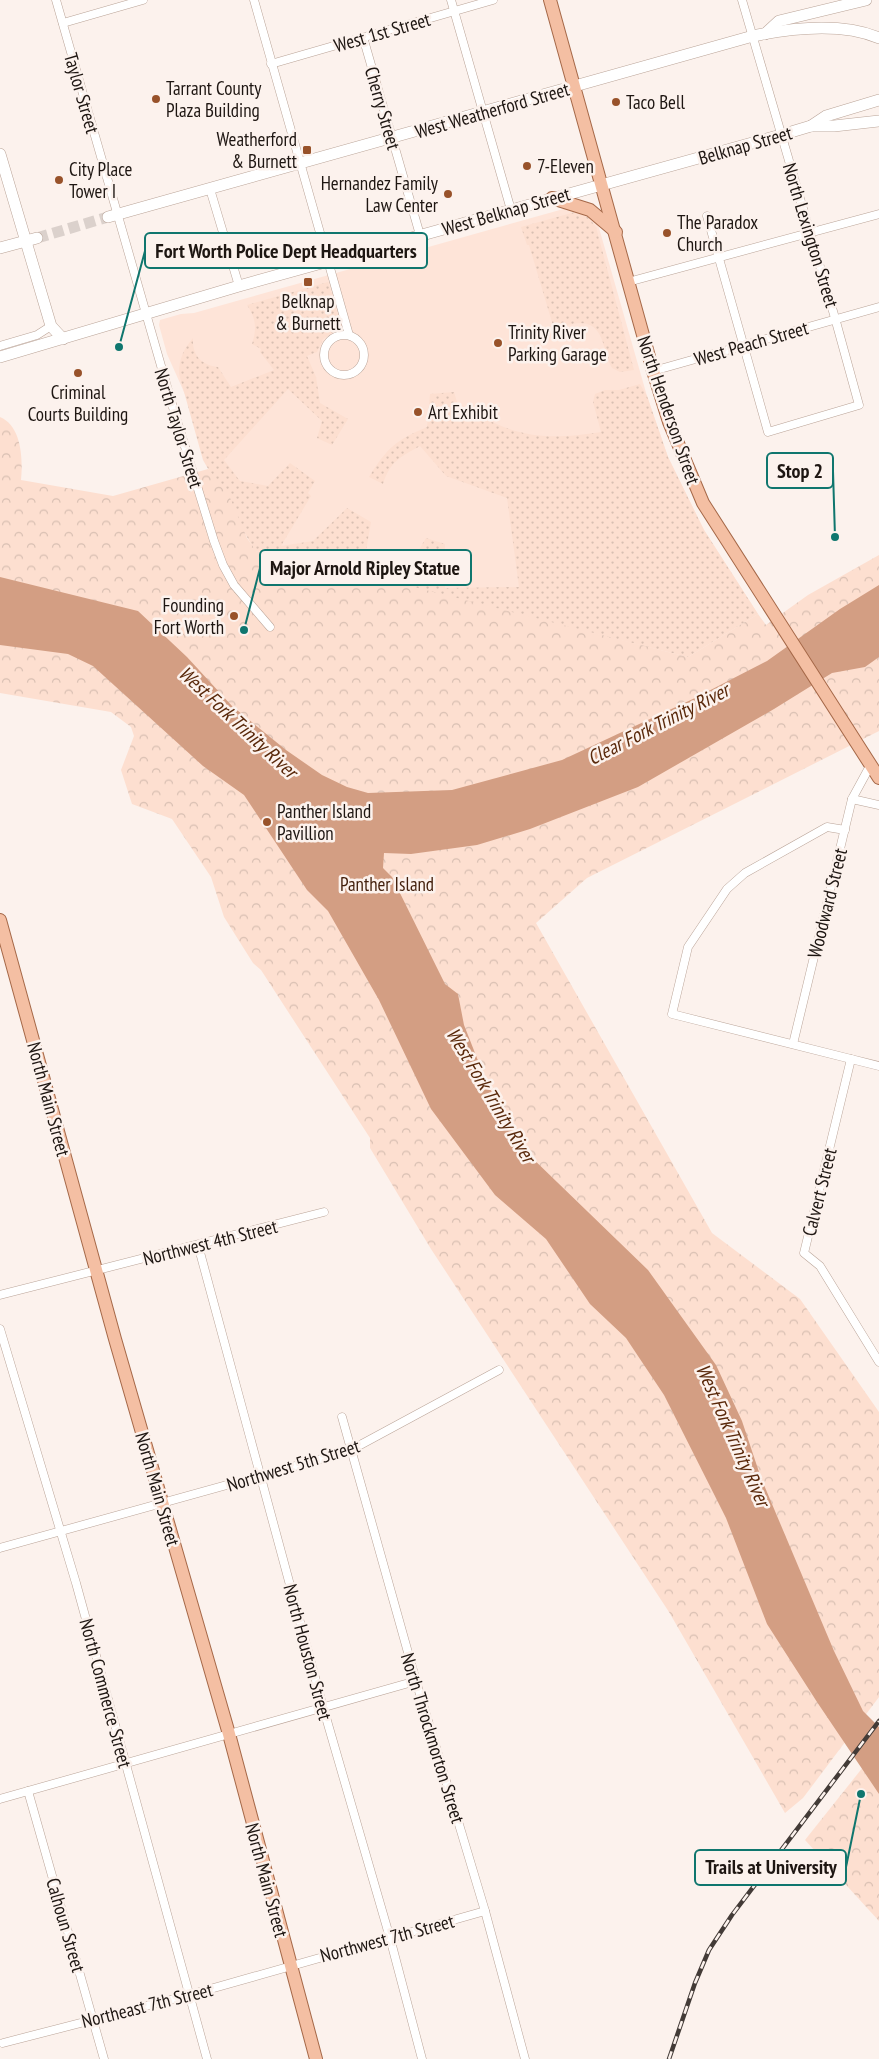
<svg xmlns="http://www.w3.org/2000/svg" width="879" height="2059" viewBox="0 0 879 2059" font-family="'PT Sans Narrow',sans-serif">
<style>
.built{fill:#fee4d8}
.grass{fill:url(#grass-dots)}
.park{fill:url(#park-crowns)}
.water{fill:#d39e83}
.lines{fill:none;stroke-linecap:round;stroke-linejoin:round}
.secondary-tunnel{stroke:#dbd1cc;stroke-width:11;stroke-dasharray:11 5.5;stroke-linecap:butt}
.street-casing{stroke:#baa498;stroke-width:9}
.secondary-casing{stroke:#baa498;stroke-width:12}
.primary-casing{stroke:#a56848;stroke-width:14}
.street{stroke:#fff;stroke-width:8}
.secondary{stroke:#fff;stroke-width:11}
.primary{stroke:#f4bfa3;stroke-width:12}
.rail-casing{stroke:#433b37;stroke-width:4.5}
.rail{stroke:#fcf2ed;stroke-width:2.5;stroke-dasharray:8;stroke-linecap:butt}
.poi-dot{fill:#98522a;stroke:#fcf2ed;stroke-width:2}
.labels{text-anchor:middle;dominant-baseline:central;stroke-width:5;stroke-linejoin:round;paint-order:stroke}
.street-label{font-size:19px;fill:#1e1612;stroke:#fcf2ed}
.poi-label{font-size:19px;fill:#1e1612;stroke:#fcf2ed;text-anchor:start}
.park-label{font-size:19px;fill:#421f0b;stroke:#fcf2ed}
.water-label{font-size:20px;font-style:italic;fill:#59280a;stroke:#fcf2ed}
.leader{fill:none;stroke:#0f766e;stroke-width:2}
.callout-dot{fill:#0f766e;stroke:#fcf2ed;stroke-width:2}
.callout{fill:#fcf2ed;stroke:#0f766e;stroke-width:2}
.callout-label{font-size:20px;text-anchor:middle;font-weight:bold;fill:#1e1612}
</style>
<defs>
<pattern id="grass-dots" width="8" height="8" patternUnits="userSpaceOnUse" patternTransform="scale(1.25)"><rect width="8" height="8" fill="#fddfd0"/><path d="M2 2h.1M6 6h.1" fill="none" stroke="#d8bfb2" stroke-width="1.8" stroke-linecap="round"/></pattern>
<pattern id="park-crowns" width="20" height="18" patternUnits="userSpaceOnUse" patternTransform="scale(1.25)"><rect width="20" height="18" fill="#fddfd0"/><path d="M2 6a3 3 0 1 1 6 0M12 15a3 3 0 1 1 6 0" fill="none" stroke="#d8bfb2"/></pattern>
</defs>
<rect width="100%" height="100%" fill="#fcf2ed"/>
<path class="built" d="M 567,208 L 575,208 L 595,221 L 599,228 L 647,396 L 668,457 L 704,530 L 758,614 L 688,657 L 319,564 L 255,551 L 167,354 L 159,325 L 160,320 L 181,314 L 194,313 Z"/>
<g class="grass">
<path d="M 575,212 L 588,217 L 596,227 L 634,370 L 620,372 L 612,368 C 608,362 607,353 604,346 C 596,316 577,322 554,329 L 529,245 L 527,245 L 521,227 Z"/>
<path d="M 328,282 L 340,322 L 340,327 L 323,339 L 317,352 L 307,356 L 316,377 L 320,403 L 348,419 L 332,445 L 317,438 L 322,421 L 288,389 L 224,460 L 240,481 L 268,486 L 290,463 L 315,481 L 308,493 L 311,496 L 281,546 L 313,541 L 347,508 L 371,522 L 364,562 L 407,570 L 426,538 L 445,544 L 445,588 L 519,587 L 507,498 L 446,476 L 420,446 C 401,457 390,461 383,484 L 369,477 C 387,448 396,440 427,427 L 430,394 L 454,392 L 457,402 C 510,436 539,442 601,432 L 593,402 L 595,394 L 605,390 L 619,390 L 640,384 L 647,396 L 668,457 L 704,530 L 758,614 L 688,657 L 416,589 L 399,583 L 255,551 L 203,460 L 179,374 C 179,359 183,350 193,338 C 192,355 201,365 218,367 L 231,387 L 274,370 L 260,352 L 261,349 L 252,344 C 257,329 256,318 247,305 Z"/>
</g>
<g class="park">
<path d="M 0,417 C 22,426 23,460 21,480 L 113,496 L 208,469 L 228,493 L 247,538 L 256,551 L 406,585 L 688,657 L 758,614 L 766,625 L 808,595 L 879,555 L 879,731 L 587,878 L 536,923 L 712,1233 L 800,1299 L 879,1412 L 879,1697 L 803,1798 L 785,1813 L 669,1612 L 431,1249 L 370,1148 L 370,1138 L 261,970 L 253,963 L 224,917 L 211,877 L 172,819 L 132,804 L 121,770 L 134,736 L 131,727 L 111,712 L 0,693 Z"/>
<path d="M 879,1747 L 879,1921 L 805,1840 Z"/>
</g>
<path class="water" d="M 0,577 L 138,611 L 187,657 L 232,706 L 286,750 L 322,775 L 347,787 L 368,793 L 452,790 L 562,760 L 695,698 L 767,661 L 840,609 L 879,585 L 879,657 L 865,667 L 832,673 L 774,709 L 638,787 L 530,829 L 477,845 L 411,854 L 384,853 L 383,868 L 392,877 L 445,984 L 458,994 L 464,1025 L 484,1076 L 494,1097 L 527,1153 L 648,1270 L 716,1365 L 742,1421 L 761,1478 L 834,1651 L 863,1711 L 879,1727 L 879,1794 L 817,1702 L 767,1624 L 726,1518 L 664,1395 L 626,1338 L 590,1304 L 546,1239 L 495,1195 L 431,1109 L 379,1000 L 328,911 L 307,890 L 244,795 L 203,766 L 93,666 L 68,654 L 0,645 Z"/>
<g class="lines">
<path class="secondary-tunnel" d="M 37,238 L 108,217"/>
<defs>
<g id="street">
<path d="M 56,0 L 174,411 L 214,541 L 223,565 L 234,585 L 270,627"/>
<path d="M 254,0 L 349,335"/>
<path d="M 451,0 L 511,210"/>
<path d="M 63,23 L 143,0"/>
<path d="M 363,37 L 420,235"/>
<path d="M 271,64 L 493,0"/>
<path d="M 210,189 L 239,286"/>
<path d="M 707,216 L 768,432 L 859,405 L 835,318 L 742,0"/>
<path d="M 628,282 L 879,214"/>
<circle cx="344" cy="355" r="20"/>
<path d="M 0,346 L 37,335 L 51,326"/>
<path d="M 653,371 L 879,307"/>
<path d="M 852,799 L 879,805"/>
<path d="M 845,830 L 827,827 L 745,873 L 727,889 L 688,947 L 672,1014 L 851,1059"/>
<path d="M 793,1044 L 852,799 L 870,766"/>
<path d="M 879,1066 L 851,1059 L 804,1253 L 820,1266 L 879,1362"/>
<path d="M 198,1245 L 323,1707 L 390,1938 L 422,2059"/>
<path d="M 0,1295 L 324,1212"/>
<path d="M 0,1329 L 76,1583 L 207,2059"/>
<path d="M 342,1417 L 416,1681 L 485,1911 L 525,2059"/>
<path d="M 0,1548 L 335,1455 L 362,1444 L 499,1370"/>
<path d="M 28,1791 L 104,2059"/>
<path d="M 0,1799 L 416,1681"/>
<path d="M 3,2043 L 189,1995 L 485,1911"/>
</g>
<g id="secondary">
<path d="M 765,34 L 779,21 L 866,0"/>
<path d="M 811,126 L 834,126 L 879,121"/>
<path d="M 0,154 L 51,326 L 63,339"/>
<path d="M 108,217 L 753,36 C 792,28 841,22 879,38"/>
<path d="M 0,248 L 37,238"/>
<path d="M 0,357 L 239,286 L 781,135 L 811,126 L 826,116 L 879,100"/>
</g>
<g id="primary">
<path d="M 550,0 L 653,371 L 669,422 L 703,503 L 879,778"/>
<path d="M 552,198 L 590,210 L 616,232"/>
<path d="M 0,920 L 115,1339 L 229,1734 L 316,2059"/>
</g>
</defs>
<use href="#street" class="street-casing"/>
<use href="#secondary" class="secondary-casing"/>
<use href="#primary" class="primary-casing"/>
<use href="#street" class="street"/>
<use href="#secondary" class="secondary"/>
<use href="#primary" class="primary"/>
<defs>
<path id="rail" d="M 669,2059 L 695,1983 L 709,1950 L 732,1915 L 879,1721"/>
</defs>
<use href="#rail" class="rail-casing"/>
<use href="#rail" class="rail"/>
</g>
<g class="poi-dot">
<circle cx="156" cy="99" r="5"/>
<circle cx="616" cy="102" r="5"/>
<rect x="302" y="145" width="10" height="10" rx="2.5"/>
<circle cx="527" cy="166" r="5"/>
<circle cx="59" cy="180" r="5"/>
<circle cx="448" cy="194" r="5"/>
<circle cx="667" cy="233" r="5"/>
<rect x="303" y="277" width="10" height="10" rx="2.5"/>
<circle cx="498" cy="343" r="5"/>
<circle cx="78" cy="373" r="5"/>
<circle cx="418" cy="412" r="5"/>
<circle cx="234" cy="616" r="5"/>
<circle cx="267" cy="822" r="5"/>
</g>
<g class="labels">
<g class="street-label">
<text transform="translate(382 32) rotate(-16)">West 1st Street</text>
<text transform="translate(82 93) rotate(74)">Taylor Street</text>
<text transform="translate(383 108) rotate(74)">Cherry Street</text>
<text transform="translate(492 110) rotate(-16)">West Weatherford Street</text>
<text transform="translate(745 145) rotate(-16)">Belknap Street</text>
<text transform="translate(506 211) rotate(-16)">West Belknap Street</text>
<text transform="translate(811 235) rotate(73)">North Lexington Street</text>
<text transform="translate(751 343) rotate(-16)">West Peach Street</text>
<text transform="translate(669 410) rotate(71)">North Henderson Street</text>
<text transform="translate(179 428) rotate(73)">North Taylor Street</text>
<text transform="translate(827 903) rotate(-76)">Woodward Street</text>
<text transform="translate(49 1099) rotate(75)">North Main Street</text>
<text transform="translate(819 1192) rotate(-76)">Calvert Street</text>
<text transform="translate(210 1242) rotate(-14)">Northwest 4th Street</text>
<text transform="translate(293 1465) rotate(-17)">Northwest 5th Street</text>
<text transform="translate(158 1489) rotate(74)">North Main Street</text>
<text transform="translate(308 1652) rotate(75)">North Houston Street</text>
<text transform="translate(106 1693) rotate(75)">North Commerce Street</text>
<text transform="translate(433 1738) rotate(73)">North Throckmorton Street</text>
<text transform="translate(267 1880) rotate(75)">North Main Street</text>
<text transform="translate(66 1925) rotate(74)">Calhoun Street</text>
<text transform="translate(387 1938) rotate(-15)">Northwest 7th Street</text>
<text transform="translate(147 2005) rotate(-14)">Northeast 7th Street</text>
</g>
<g class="poi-label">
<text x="166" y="88">Tarrant County<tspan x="166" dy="22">Plaza Building</tspan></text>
<text x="626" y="102">Taco Bell</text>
<text x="297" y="139" text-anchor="end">Weatherford<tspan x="297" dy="22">&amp; Burnett</tspan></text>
<text x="537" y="166">7-Eleven</text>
<text x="69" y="169">City Place<tspan x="69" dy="22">Tower I</tspan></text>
<text x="438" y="183" text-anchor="end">Hernandez Family<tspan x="438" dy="22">Law Center</tspan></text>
<text x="677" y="222">The Paradox<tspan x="677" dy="22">Church</tspan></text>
<text x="308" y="301" text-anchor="middle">Belknap<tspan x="308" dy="22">&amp; Burnett</tspan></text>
<text x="508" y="332">Trinity River<tspan x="508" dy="22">Parking Garage</tspan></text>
<text x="78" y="392" text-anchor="middle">Criminal<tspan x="78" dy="22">Courts Building</tspan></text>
<text x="428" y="412">Art Exhibit</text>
<text x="224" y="605" text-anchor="end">Founding<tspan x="224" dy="22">Fort Worth</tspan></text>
<text x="277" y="811">Panther Island<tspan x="277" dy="22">Pavillion</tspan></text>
</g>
<g class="park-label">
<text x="387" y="884">Panther Island</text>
</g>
<g class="water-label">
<text transform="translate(238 722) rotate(43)">West Fork Trinity River</text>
<text transform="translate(658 724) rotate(-27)">Clear Fork Trinity River</text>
<text transform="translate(491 1095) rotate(59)">West Fork Trinity River</text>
<text transform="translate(733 1435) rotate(66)">West Fork Trinity River</text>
</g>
</g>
<path class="leader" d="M119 347L145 251M835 537L833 471M244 630L260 568M861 1794L846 1867"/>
<g class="callout-dot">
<circle cx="119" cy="347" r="5"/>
<circle cx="835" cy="537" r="5"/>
<circle cx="244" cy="630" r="5"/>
<circle cx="861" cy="1794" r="5"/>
</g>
<g class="callout">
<rect x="145" y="233" width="282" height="35" rx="5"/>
<rect x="767" y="453" width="66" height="35" rx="5"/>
<rect x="260" y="550" width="211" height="35" rx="5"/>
<rect x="695" y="1850" width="151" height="35" rx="5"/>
</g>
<g class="callout-label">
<text x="286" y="258">Fort Worth Police Dept Headquarters</text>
<text x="800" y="478">Stop 2</text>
<text x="365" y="575">Major Arnold Ripley Statue</text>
<text x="771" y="1874">Trails at University</text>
</g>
</svg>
